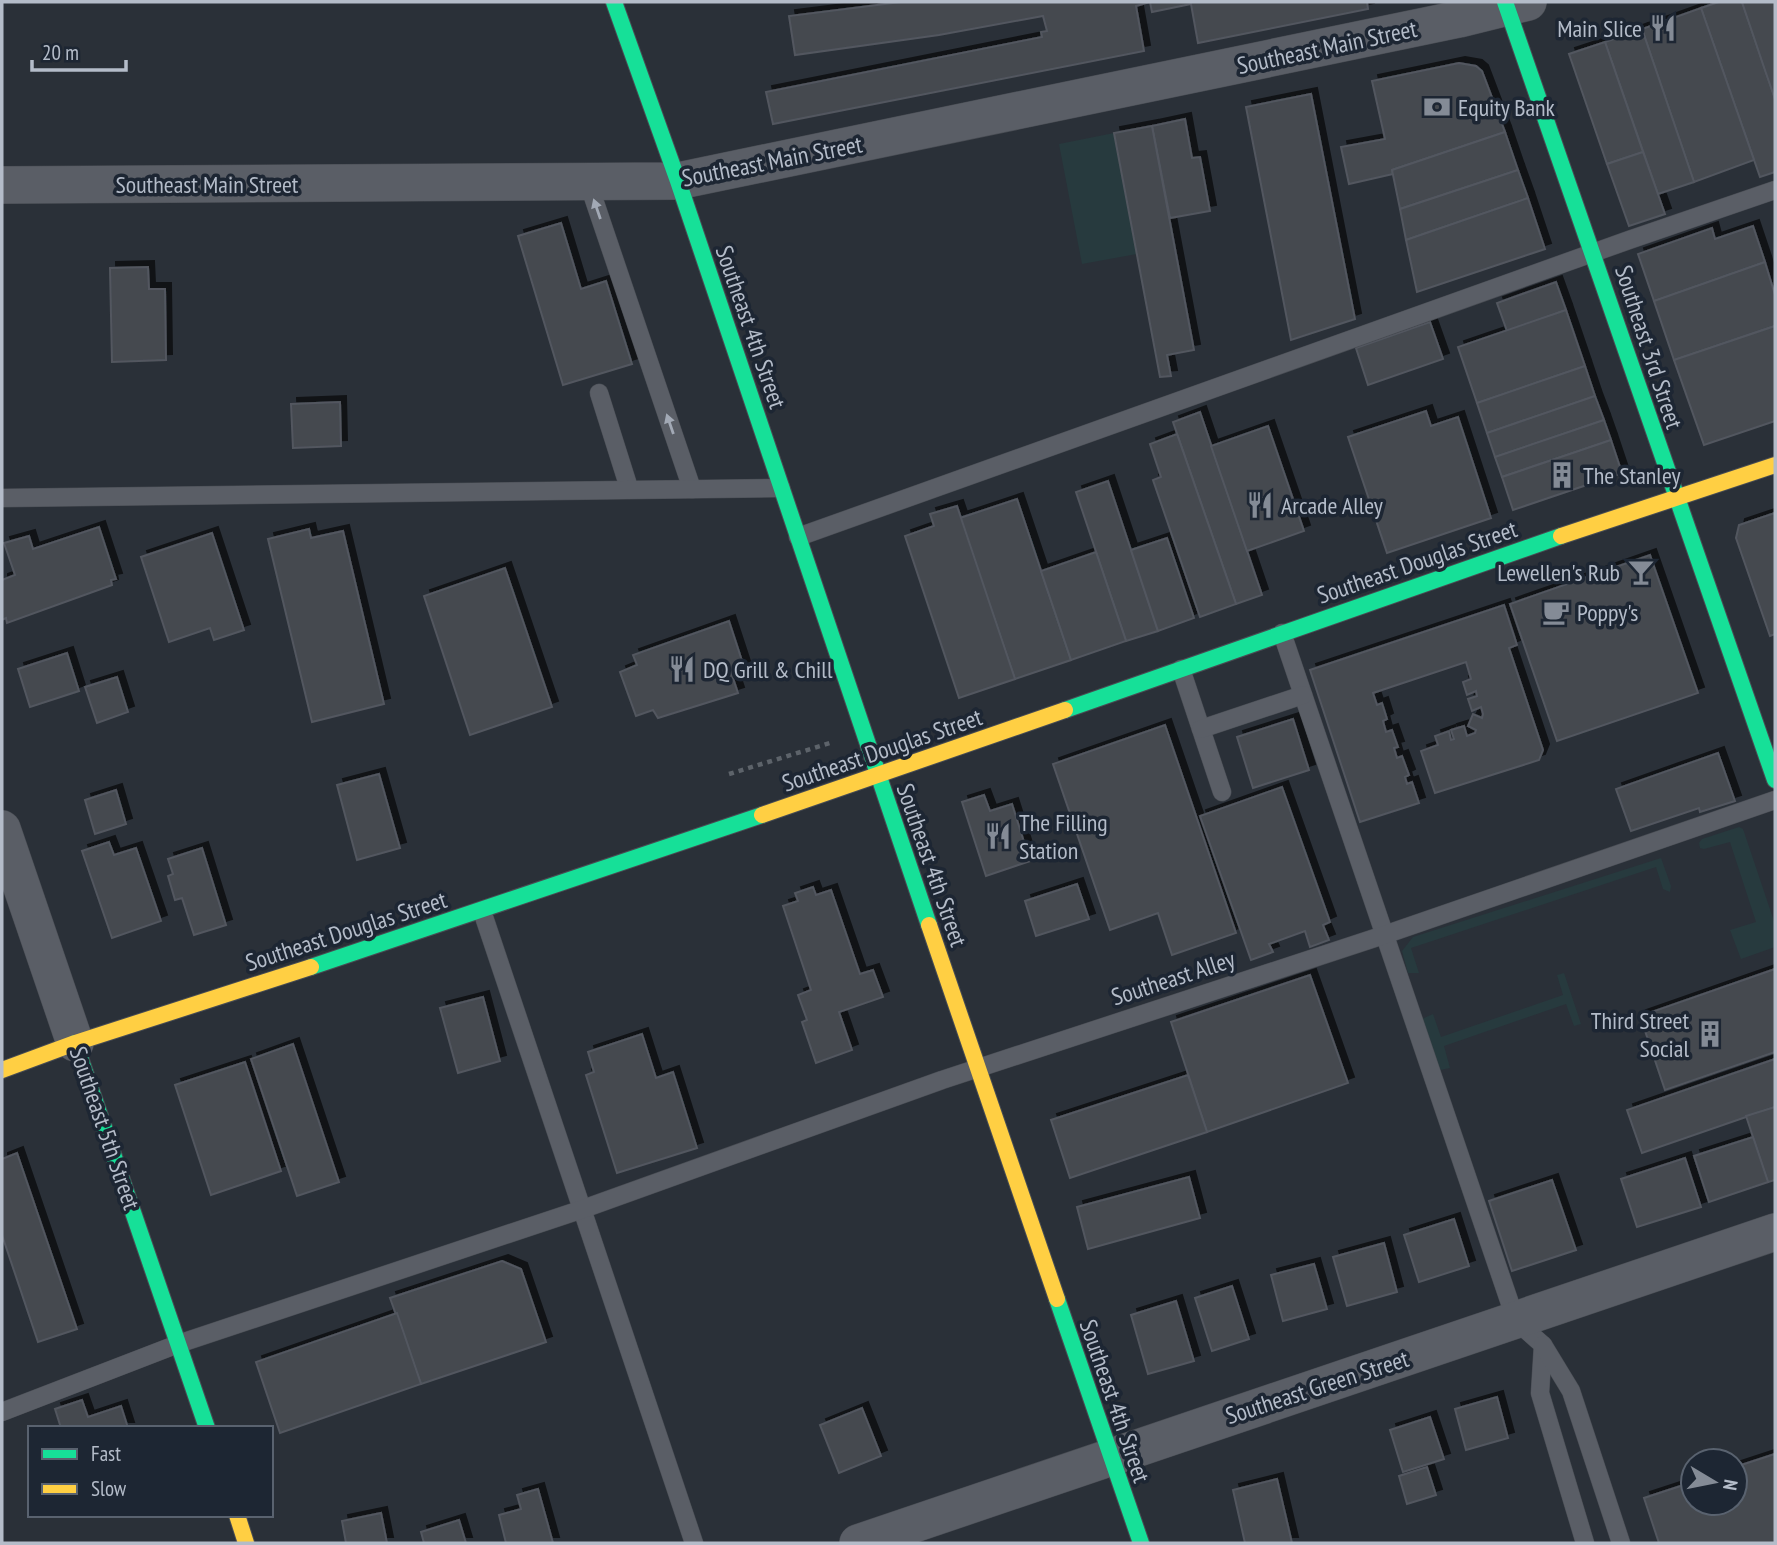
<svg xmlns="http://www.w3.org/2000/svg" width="1777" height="1545" viewBox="0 0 1777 1545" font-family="'PT Sans Narrow',sans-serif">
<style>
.green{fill:#273a3e}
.building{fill:#444950;stroke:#52575f;stroke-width:2;filter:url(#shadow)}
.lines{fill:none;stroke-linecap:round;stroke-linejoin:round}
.lane-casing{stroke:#484c53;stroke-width:19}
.street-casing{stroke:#484c53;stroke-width:38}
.fast-casing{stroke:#484c53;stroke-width:18}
.slow-casing{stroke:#484c53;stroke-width:18}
.path{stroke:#5d636a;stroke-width:4.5;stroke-dasharray:5 5;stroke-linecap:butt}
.lane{stroke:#5a5e66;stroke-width:18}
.street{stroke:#5a5e66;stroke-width:37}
.fast{stroke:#16e098;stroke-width:16}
.slow{stroke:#ffcf43;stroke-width:16}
.oneway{fill:#a2a9b5}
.labels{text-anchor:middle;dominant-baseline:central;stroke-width:7;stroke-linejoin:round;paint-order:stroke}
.poi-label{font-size:24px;fill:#b4bcc9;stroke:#1d2633;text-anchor:start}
.street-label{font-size:24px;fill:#b4bcc9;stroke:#1d2633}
</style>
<defs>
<filter id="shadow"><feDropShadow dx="6" dy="-6" stdDeviation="0" flood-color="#0009"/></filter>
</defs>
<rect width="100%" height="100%" fill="#2a3038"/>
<g class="green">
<path d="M 1114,133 L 1137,254 L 1082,264 L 1059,144 Z"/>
<path d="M 1739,827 L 1743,829 L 1775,924 L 1775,947 L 1741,959 L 1730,930 L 1756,922 L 1730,842 L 1704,849 L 1700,848 L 1699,843 L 1702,839 Z"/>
<path d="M 1661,858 L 1671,886 L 1670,892 L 1663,889 L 1656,867 L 1411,948 L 1419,973 L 1408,973 L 1402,951 L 1413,937 Z"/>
<path d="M 1564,973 L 1581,1024 L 1574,1026 L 1566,1004 L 1444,1046 L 1450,1068 L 1440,1070 L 1422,1019 L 1433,1014 L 1441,1037 L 1563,995 L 1557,975 Z"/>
</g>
<g class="building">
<path d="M 901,2 L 1367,2 L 1368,9 L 1198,43 L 1191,4 L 1152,12 L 1150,2 L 1136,6 L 1144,51 L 773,124 L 766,92 L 1042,37 L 1041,32 L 1047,31 L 1043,16 L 939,35 L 795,55 L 789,16 Z"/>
<path d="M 1719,2 L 1742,2 L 1775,99 L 1775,172 L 1760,177 L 1701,8 Z"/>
<path d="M 1742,2 L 1775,2 L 1775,99 L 1766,73 Z"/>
<path d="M 1701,8 L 1754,160 L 1694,182 L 1642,29 Z"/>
<path d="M 1642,29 L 1694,182 L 1658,194 L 1605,42 Z"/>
<path d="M 1605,42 L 1643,152 L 1607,164 L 1569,54 Z"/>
<path d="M 1459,63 L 1476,66 L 1482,71 L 1505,132 L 1392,170 L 1393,174 L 1349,184 L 1341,147 L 1385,139 L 1372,81 Z"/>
<path d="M 1311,94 L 1355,319 L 1291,340 L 1246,107 Z"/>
<path d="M 1185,119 L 1192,158 L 1200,157 L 1210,211 L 1170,218 L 1152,126 Z"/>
<path d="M 1152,126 L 1194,350 L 1167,355 L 1171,376 L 1160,377 L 1114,133 Z"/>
<path d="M 1505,132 L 1518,170 L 1400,209 L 1392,170 Z"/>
<path d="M 1643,152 L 1665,214 L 1629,226 L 1607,164 Z"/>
<path d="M 1518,170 L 1528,198 L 1406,240 L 1400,209 Z"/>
<path d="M 1528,198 L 1545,249 L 1417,292 L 1406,240 Z"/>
<path d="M 561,223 L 581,289 L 606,281 L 632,364 L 563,385 L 518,236 Z"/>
<path d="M 1753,226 L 1765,262 L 1654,301 L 1638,254 L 1712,228 L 1715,239 Z"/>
<path d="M 1765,262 L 1775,295 L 1775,326 L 1674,360 L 1654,301 Z"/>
<path d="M 148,267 L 149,289 L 165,289 L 166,360 L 112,362 L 110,268 Z"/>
<path d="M 1556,282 L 1566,310 L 1507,331 L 1497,303 Z"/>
<path d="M 1566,310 L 1585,366 L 1477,403 L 1458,347 Z"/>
<path d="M 1430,322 L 1443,359 L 1368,385 L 1356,348 Z"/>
<path d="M 1775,326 L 1775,421 L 1704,445 L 1674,360 Z"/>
<path d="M 1585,366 L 1595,396 L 1487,433 L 1477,403 Z"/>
<path d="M 1595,396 L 1604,420 L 1495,457 L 1487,433 Z"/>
<path d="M 340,402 L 341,446 L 293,448 L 291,404 Z"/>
<path d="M 1426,411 L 1431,426 L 1458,417 L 1491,518 L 1387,553 L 1348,437 Z"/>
<path d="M 1200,412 L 1262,595 L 1236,604 L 1173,422 Z"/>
<path d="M 1604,420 L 1611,440 L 1502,477 L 1495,457 Z"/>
<path d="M 1268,426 L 1304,531 L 1247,551 L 1211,446 Z"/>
<path d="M 1177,434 L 1236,604 L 1200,617 L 1153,480 L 1161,477 L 1150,444 Z"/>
<path d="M 1611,440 L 1622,473 L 1513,510 L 1502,477 Z"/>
<path d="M 1108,481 L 1158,631 L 1126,641 L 1076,492 Z"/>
<path d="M 1017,499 L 1071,660 L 1015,679 L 960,518 Z"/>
<path d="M 957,506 L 1015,679 L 959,698 L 905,536 L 934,526 L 930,514 Z"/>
<path d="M 1775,513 L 1775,634 L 1770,636 L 1736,538 L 1739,525 Z"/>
<path d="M 99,527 L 116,579 L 111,580 L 112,585 L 7,623 L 6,618 L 2,620 L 2,580 L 15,575 L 4,543 L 29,536 L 33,549 Z"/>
<path d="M 309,529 L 311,538 L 343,531 L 384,704 L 312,722 L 268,539 Z"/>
<path d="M 212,533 L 244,630 L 214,640 L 210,628 L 169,642 L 141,557 Z"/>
<path d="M 1167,538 L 1194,618 L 1158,631 L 1131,550 Z"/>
<path d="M 1096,552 L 1126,641 L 1071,660 L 1041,571 Z"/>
<path d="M 1650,555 L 1698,693 L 1557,741 L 1510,604 Z"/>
<path d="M 505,568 L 552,707 L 470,735 L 424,596 Z"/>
<path d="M 1504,605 L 1517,645 L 1509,648 L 1543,750 L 1539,760 L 1435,793 L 1421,751 L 1438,745 L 1435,736 L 1449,731 L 1451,740 L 1454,739 L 1451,730 L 1464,726 L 1467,736 L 1475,733 L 1476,730 L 1468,726 L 1473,714 L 1482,718 L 1483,714 L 1481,707 L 1472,711 L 1468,699 L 1477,696 L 1476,691 L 1467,695 L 1463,682 L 1471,679 L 1466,662 L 1373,693 L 1377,705 L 1382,703 L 1387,719 L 1383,721 L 1386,732 L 1392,730 L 1398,747 L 1394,748 L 1397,758 L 1402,756 L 1409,775 L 1405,777 L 1407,784 L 1412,782 L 1419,803 L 1360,822 L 1310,670 Z"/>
<path d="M 729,621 L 744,667 L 731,672 L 738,693 L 658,718 L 653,710 L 636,716 L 620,672 L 637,665 L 633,655 Z"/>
<path d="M 67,653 L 79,691 L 30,707 L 18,669 Z"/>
<path d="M 117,677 L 128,712 L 97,723 L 85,687 Z"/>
<path d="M 1293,719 L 1309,770 L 1253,788 L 1237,737 Z"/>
<path d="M 1165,725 L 1236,933 L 1172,955 L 1158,913 L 1110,930 L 1053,764 Z"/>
<path d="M 1718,753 L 1735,801 L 1700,812 L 1699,808 L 1631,831 L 1616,789 Z"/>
<path d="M 379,774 L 400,848 L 357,860 L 337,785 Z"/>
<path d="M 1282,787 L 1330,922 L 1323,925 L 1329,940 L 1310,947 L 1305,931 L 1269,944 L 1273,952 L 1251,960 L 1200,816 Z"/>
<path d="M 116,790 L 126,824 L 95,834 L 85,800 Z"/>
<path d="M 984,795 L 990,811 L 1012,804 L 1030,861 L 986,876 L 962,802 Z"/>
<path d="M 109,842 L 114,855 L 136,848 L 161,921 L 112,938 L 82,851 Z"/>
<path d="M 202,848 L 226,925 L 194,935 L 182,898 L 175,900 L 168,876 L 173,874 L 168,859 Z"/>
<path d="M 1077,884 L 1089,919 L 1036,936 L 1025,901 Z"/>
<path d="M 813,887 L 816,895 L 831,890 L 860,974 L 873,970 L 883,997 L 839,1012 L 852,1050 L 816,1063 L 802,1022 L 807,1020 L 798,995 L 811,990 L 783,906 L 798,901 L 795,893 Z"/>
<path d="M 1775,969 L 1775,1052 L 1665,1090 L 1640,1016 Z"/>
<path d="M 1310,975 L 1348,1083 L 1207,1132 L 1171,1022 Z"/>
<path d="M 483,997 L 500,1061 L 458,1073 L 440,1008 Z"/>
<path d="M 642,1034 L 656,1078 L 673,1072 L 697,1148 L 617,1173 L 586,1075 L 594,1072 L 588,1052 Z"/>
<path d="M 293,1044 L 339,1182 L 297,1196 L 251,1059 Z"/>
<path d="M 1775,1059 L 1775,1107 L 1642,1153 L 1627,1110 Z"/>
<path d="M 245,1062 L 281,1171 L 211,1195 L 175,1085 Z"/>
<path d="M 1188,1075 L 1207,1132 L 1070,1178 L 1051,1120 Z"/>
<path d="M 1775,1107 L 1775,1180 L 1768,1182 L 1746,1116 Z"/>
<path d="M 1753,1137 L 1768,1182 L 1709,1202 L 1694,1156 Z"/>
<path d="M 17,1153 L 77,1329 L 38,1342 L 2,1235 L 2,1159 Z"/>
<path d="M 1685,1158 L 1701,1207 L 1637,1227 L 1621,1179 Z"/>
<path d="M 1189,1177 L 1200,1218 L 1088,1249 L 1077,1207 Z"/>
<path d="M 1552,1180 L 1576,1250 L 1512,1271 L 1489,1201 Z"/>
<path d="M 1454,1219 L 1469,1266 L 1419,1282 L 1404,1235 Z"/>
<path d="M 1384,1243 L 1397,1292 L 1347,1306 L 1333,1257 Z"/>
<path d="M 502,1261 L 521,1269 L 546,1342 L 421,1384 L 390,1298 Z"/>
<path d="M 1314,1264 L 1327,1309 L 1283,1321 L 1271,1275 Z"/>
<path d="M 1232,1286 L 1249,1339 L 1212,1351 L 1195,1298 Z"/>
<path d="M 1176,1301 L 1194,1361 L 1148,1374 L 1131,1315 Z"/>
<path d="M 397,1313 L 421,1384 L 280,1433 L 256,1362 Z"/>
<path d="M 1497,1397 L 1508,1438 L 1466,1450 L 1455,1409 Z"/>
<path d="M 82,1400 L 88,1417 L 121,1406 L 128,1428 L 61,1428 L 55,1409 Z"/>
<path d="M 862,1408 L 881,1456 L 839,1473 L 820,1425 Z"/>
<path d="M 1430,1417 L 1444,1459 L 1403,1472 L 1390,1430 Z"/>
<path d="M 1775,1454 L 1775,1543 L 1659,1543 L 1644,1498 L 1693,1482 L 1693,1503 L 1735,1503 L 1735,1467 Z"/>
<path d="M 1427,1467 L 1436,1495 L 1407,1504 L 1399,1476 Z"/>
<path d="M 1277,1479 L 1292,1543 L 1245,1543 L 1233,1490 Z"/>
<path d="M 538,1489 L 553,1543 L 506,1543 L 499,1515 L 521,1509 L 517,1495 Z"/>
<path d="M 381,1513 L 387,1543 L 346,1543 L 342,1521 Z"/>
<path d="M 459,1520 L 466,1543 L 424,1543 L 421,1532 Z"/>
</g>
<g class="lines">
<defs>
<g id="lane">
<path d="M 588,182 L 692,489"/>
<path d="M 599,393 L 629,488"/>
<path d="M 2,498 L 781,488"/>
<path d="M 798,537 L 1629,240 L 1775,190"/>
<path d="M 1282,633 L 1516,1321 L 1543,1345 L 1540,1393 L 1585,1543"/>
<path d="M 1181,669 L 1222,792"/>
<path d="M 1201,729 L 1303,695"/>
<path d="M 482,911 L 694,1543"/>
<path d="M 1543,1345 L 1571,1391 L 1621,1543"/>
<path d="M 2,1412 L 178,1344 L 583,1209 L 942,1080 L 1384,935 L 1775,800"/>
</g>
<g id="street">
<path d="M 2,185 L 678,181 L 1459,19 L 1528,2"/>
<path d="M 2,829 L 75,1043"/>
<path d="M 858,1543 L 1775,1232"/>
</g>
<g id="fast">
<path d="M 614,2 L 678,181 L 929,925"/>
<path d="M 1505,2 C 1597,261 1684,521 1775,780"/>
<path d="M 1065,710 L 1561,536"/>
<path d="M 311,967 L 762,815"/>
<path d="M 75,1043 L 207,1428"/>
<path d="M 1057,1299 L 1141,1543"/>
</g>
<g id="slow">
<path d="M 1561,536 L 1775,465"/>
<path d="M 762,815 L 1065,710"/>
<path d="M 929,925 L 1057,1299"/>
<path d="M 2,1070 L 75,1043 L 311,967"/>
<path d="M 237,1515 L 246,1543"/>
</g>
</defs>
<use href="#lane" class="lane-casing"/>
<use href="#street" class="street-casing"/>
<use href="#fast" class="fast-casing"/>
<use href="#slow" class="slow-casing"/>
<path class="path" d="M 729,774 L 830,743"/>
<use href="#lane" class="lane"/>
<use href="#street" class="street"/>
<use href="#fast" class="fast"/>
<use href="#slow" class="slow"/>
</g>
<defs><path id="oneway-solid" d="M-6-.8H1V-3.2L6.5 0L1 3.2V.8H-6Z" transform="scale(1.75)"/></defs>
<g class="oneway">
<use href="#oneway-solid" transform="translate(597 209) rotate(-109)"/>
<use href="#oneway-solid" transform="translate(670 424) rotate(-109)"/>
</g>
<defs>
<symbol id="restaurant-bare" viewBox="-9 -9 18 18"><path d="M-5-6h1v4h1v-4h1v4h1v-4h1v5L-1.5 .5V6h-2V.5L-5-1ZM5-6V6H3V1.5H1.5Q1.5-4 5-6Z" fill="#848b96" stroke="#1d2633" stroke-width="2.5" paint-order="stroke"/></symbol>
<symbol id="bank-bare" viewBox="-9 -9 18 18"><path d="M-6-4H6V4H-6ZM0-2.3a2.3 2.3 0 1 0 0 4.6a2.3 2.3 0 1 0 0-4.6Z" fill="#848b96" stroke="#1d2633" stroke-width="2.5" paint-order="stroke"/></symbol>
<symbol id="building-bare" viewBox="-9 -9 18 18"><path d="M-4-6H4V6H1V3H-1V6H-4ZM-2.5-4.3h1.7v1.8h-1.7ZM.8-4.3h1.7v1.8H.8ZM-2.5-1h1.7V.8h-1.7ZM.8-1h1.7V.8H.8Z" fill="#848b96" stroke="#1d2633" stroke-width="2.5" paint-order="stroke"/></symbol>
<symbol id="bar-bare" viewBox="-9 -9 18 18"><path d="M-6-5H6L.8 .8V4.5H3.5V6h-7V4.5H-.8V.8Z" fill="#848b96" stroke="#1d2633" stroke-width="2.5" paint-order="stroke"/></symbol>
<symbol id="cafe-bare" viewBox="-9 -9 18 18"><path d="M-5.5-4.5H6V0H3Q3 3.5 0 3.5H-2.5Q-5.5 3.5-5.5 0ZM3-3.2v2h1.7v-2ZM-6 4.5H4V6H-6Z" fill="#848b96" stroke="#1d2633" stroke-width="2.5" paint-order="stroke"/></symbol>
</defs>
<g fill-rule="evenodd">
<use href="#restaurant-bare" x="1644" y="9" width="38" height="38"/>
<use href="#bank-bare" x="1418" y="88" width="38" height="38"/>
<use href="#building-bare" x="1543" y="456" width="38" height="38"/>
<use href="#restaurant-bare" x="1241" y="486" width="38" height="38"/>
<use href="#bar-bare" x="1622" y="553" width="38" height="38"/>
<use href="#cafe-bare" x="1537" y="593" width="38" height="38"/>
<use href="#restaurant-bare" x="663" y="650" width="38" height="38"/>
<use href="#restaurant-bare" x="979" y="817" width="38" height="38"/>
<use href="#building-bare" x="1691" y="1015" width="38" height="38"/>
</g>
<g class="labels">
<g class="poi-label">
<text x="1642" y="28" text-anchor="end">Main Slice</text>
<text x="1458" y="107">Equity Bank</text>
<text x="1583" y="475">The Stanley</text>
<text x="1281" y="505">Arcade Alley</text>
<text x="1620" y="572" text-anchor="end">Lewellen's Rub</text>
<text x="1577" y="612">Poppy's</text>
<text x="703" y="669">DQ Grill &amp; Chill</text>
<text x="1019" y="822">The Filling<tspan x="1019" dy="28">Station</tspan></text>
<text x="1689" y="1020" text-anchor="end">Third Street<tspan x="1689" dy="28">Social</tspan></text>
</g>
<g class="street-label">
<text transform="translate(1327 47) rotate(-12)">Southeast Main Street</text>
<text transform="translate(772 161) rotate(-11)">Southeast Main Street</text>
<text x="207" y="184">Southeast Main Street</text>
<text transform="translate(751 327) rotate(71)">Southeast 4th Street</text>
<text transform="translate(1649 347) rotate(72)">Southeast 3rd Street</text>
<text transform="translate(1417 562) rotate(-19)">Southeast Douglas Street</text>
<text transform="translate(882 750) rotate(-19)">Southeast Douglas Street</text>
<text transform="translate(932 865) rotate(71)">Southeast 4th Street</text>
<text transform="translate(346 931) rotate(-18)">Southeast Douglas Street</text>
<text transform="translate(1173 978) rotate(-18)">Southeast Alley</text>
<text transform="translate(105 1128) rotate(71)">Southeast 5th Street</text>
<text transform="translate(1317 1387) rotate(-18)">Southeast Green Street</text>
<text transform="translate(1115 1401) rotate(71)">Southeast 4th Street</text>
</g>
</g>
<rect width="1777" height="1545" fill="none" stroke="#b4bcc9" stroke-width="7"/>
<rect x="28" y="1426" width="245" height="91" fill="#1d2633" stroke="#59626f" stroke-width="2"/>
<rect x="42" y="1449" width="35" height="10" fill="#16e098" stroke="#59626f" stroke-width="2"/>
<text x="91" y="1461" font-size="21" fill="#b4bcc9">Fast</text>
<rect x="42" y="1484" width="35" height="10" fill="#ffcf43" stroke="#59626f" stroke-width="2"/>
<text x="91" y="1496" font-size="21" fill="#b4bcc9">Slow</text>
<g transform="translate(1714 1482) rotate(100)"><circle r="33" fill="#1d2633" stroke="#59626f" stroke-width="2"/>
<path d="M0-5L12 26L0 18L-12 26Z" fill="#848b96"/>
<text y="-10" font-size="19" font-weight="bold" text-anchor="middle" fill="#b4bcc9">N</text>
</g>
<path d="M32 60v10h94v-10" fill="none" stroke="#b4bcc9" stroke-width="3.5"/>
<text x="42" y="60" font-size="21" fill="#b4bcc9" stroke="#1d2633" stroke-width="5" paint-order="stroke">20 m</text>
</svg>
